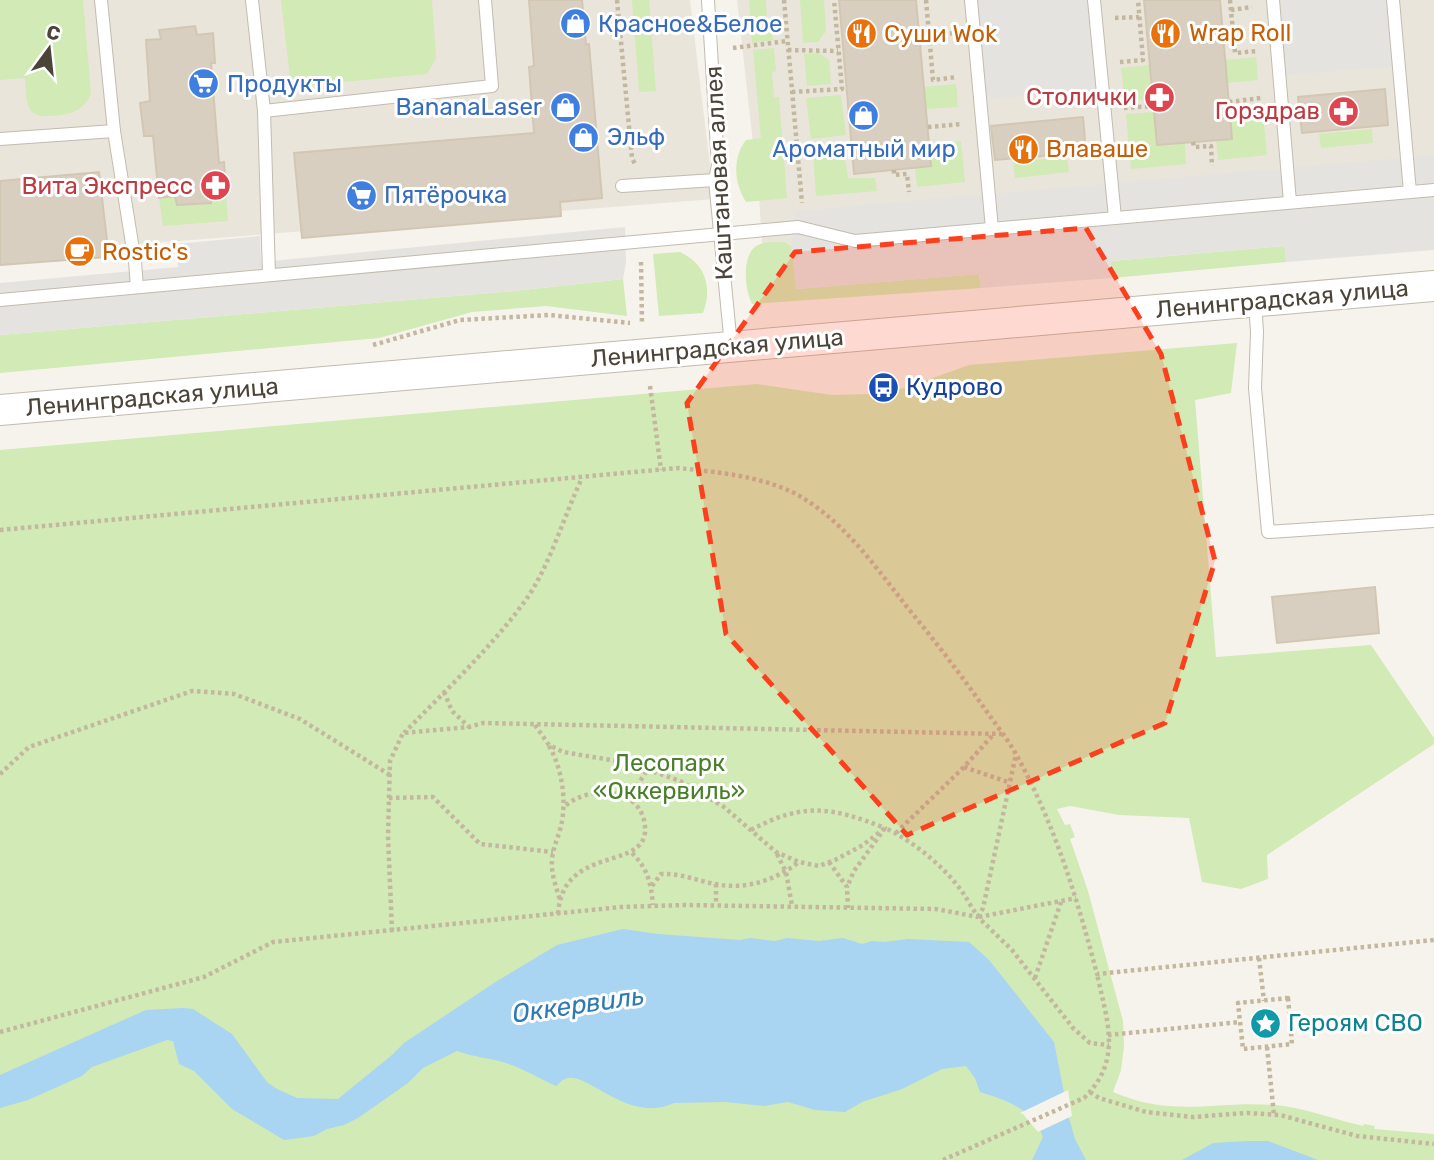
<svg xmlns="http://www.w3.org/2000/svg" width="1434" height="1160" viewBox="0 0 1434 1160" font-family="Rubik,sans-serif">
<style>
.residential{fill:#eae5da}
.green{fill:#d2eab5}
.parking{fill:#e5e3e0}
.water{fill:#a9d4f2}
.pier{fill:#f6f3ec}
.building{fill:#d8cfc1;stroke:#d3c7b4;stroke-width:2}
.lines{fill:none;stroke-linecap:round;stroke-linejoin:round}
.service-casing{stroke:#c2bbae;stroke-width:14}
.tertiary-casing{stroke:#c2bbae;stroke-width:32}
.path{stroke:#c4b79f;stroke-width:4.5;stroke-dasharray:3.5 3.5;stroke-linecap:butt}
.service{stroke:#fff;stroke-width:12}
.tertiary{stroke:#fff;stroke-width:30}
.marked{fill:#fc3f1d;fill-opacity:0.2;stroke:#fc3f1d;stroke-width:5;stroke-dasharray:14 9;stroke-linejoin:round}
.labels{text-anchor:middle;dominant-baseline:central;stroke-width:6;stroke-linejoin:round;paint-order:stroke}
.shop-label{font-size:24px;fill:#366cbe;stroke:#fff;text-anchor:start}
.food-label{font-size:24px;fill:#c56008;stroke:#fff;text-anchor:start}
.health-label{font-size:24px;fill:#be3a42;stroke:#fff;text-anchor:end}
.street-label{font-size:24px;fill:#4b4439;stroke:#fff}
.transit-label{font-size:24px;fill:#164399;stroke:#fff;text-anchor:start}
.park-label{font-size:24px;fill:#4a7f2a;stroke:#fff}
.culture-label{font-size:24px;fill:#0d838f;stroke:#fff;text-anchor:start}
.water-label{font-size:26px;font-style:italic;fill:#2e7ab2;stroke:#fff}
</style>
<rect width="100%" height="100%" fill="#f6f3ec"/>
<g class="residential">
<path d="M 0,0 L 690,0 L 714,199 L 0,255 Z"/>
<path d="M 737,0 L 1434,0 L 1434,204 L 763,257 L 759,197 Z"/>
</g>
<g class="green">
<path d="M 0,0 L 83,0 L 91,93 C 83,113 68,115 48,116 C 43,116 37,116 32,112 C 25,105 26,88 25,78 L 0,80 Z"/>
<path d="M 281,0 L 432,0 L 436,58 L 427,74 L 301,86 L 290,78 Z"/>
<path d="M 632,0 L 649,0 L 656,91 L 639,92 Z"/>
<path d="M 749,0 L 766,0 L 767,18 L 772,18 L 773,40 L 752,43 Z"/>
<path d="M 800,0 L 824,0 L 826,31 L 818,42 L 803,43 Z"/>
<path d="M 774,48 L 776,71 L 772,72 L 774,97 L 779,97 L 787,198 L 746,202 C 734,183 732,158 746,140 L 761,138 L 753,50 Z"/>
<path d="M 819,53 L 829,60 L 831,84 L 807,86 L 804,54 Z"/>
<path d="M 1256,57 L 1258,80 L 1227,83 L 1225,60 Z"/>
<path d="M 1149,65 L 1153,99 L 1125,102 L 1121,68 Z"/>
<path d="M 956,84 L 958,107 L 926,109 L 924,87 Z"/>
<path d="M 841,95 L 846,135 L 811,139 L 806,98 Z"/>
<path d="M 1154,112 L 1157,145 L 1185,143 L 1186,164 L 1131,169 L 1126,114 Z"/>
<path d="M 1263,115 L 1267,155 L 1218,160 L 1216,140 L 1232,139 L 1230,118 Z"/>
<path d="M 1372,129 L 1373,143 L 1321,148 L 1319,134 Z"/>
<path d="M 961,141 L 965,182 L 917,187 L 915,168 L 931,166 L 929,145 Z"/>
<path d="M 844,152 L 848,178 L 875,178 L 877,191 L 816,196 L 813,154 Z"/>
<path d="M 1067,157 L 1069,172 L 1015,178 L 1013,162 Z"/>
<path d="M 226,191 L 228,221 L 163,226 L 159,198 L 175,196 L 177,205 L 210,203 L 210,193 Z"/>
<path d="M 784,242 L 791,246 L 797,289 L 979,274 L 981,288 L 752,304 C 745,290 741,257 756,246 C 764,241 775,242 784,242 Z"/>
<path d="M 1285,246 L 1286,262 L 1112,278 L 1111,261 Z"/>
<path d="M 680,252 C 705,263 713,288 703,313 L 659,316 L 653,254 Z"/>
<path d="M 623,279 L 627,316 L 546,306 L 472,312 L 379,338 L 0,373 L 0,335 L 514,291 Z"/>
<path d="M 1237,343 L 1231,393 L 1195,400 L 1216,657 L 1371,645 L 1434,738 L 1434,744 L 1267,855 L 1268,879 L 1241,889 L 1202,882 L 1189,818 L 1119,815 L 1070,806 L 1057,809 L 1065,825 L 1070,824 L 1075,837 L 1070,839 L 1088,891 L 1123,1021 L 1124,1046 L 1121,1070 L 1113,1092 C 1177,1120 1221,1098 1284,1106 C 1310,1110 1337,1120 1363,1126 L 1364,1124 L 1375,1126 L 1374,1129 L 1434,1134 L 1434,1160 L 0,1160 L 0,450 L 757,384 L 832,395 L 869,394 L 905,388 L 969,365 Z"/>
</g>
<g class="parking">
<path d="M 971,0 L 1094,0 L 1102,89 L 980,100 Z"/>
<path d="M 1273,0 L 1393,0 L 1398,66 L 1280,76 Z"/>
<path d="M 1434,155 L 1434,250 L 1286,262 L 1284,246 L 1111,261 L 1112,278 L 981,288 L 979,274 L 796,289 L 791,246 L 796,211 Z"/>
<path d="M 625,227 L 626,263 L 623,279 L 514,291 L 0,335 L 0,283 L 178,267 L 176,244 L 260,236 L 261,262 Z"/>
</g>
<g class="water">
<path d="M 623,929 L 658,934 L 740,940 L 750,938 L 775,941 L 787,938 L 819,941 L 843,938 L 862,944 L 872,941 L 884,942 L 908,939 L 969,942 L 989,960 L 1054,1042 L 1069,1118 L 1075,1139 L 1086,1160 L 1032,1160 L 1043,1137 C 1033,1109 1006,1100 980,1092 L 975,1078 L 966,1066 L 942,1069 L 902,1089 L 862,1102 L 845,1112 L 815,1110 L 788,1102 L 764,1106 L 725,1102 L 674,1103 C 627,1125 586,1069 565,1079 C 561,1080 559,1084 556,1086 C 539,1078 524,1069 506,1063 C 490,1058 473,1057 457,1051 L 423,1068 L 408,1083 L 358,1118 L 344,1125 L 327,1129 L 314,1136 L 284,1140 L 232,1109 L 194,1071 L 179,1064 L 173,1041 L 167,1040 L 92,1067 L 82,1076 L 28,1100 L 0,1108 L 0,1075 L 146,1010 L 183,1008 L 193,1009 L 232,1034 L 267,1082 L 277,1089 L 297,1098 L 338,1099 L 392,1055 L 404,1043 L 494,983 L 557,945 Z"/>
<path d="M 1249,1141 L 1268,1141 L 1318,1160 L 1182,1160 L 1213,1143 Z"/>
</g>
<path class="pier" d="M 1068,1090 L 1072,1116 L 1038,1132 L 1023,1114 L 1020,1113 Z"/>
<g class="building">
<path d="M 529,0 L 582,0 L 586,45 L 589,44 L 602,198 L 560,202 L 561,216 L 302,238 L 294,153 L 534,133 L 529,67 L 534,66 Z"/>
<path d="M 839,0 L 916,0 L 931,166 L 854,174 Z"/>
<path d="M 1144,0 L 1220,0 L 1232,139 L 1157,145 Z"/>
<path d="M 195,26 L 197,35 L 213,33 L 215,63 L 211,63 L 219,163 L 224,162 L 226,191 L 210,193 L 211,203 L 177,205 L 175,196 L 159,198 L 153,136 L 144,136 L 140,103 L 150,101 L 146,40 L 161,39 L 159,30 Z"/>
<path d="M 1385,89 L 1388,125 L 1302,133 L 1298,97 Z"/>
<path d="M 1083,117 L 1086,152 L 995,160 L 991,126 Z"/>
<path d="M 99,172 L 108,249 L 107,257 L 0,265 L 0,181 Z"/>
<path d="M 1375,587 L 1379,633 L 1277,643 L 1272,597 Z"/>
</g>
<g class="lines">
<defs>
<g id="service">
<path d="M 101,0 L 114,131 L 135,262 L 137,287"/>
<path d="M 252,0 L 264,111 L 492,86 L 485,0"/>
<path d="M 708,0 L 718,165 L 715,180 L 731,346"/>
<path d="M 971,0 L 992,229"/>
<path d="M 1094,0 L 1115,218"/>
<path d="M 1273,0 L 1290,202"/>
<path d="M 1393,0 L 1410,192"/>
<path d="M 264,111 L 269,274"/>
<path d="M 0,139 L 114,131"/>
<path d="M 622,186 L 715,180"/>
<path d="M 0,300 L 798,227 L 855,241 L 1434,190"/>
<path d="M 1255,302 L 1257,332 L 1255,388 L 1268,532 L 1434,521"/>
</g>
<path id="tertiary" d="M 0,410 L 1434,286"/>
</defs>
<use href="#service" class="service-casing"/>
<use href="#tertiary" class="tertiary-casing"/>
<g class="path">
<path d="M 617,0 L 632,158 L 635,164"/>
<path d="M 784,0 L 802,203"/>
<path d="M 926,0 L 933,80 L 957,77"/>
<path d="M 1230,0 L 1235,53 L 1257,51"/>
<path d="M 1231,10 L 1252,7"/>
<path d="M 1115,18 L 1139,17"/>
<path d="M 929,36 L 955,33"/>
<path d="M 733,48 L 787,41"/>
<path d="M 788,50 L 838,51"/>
<path d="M 1120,62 L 1143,60 L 1138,0"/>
<path d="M 792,92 L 842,89 L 834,0"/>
<path d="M 1229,102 L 1261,98"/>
<path d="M 1124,108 L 1153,106"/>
<path d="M 928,127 L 962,124"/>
<path d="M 1193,142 L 1194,147 L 1211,146 L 1212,166"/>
<path d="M 797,150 L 852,145"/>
<path d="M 894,170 L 894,175 L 907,174 L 909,192"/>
<path d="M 641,262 L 642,324"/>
<path d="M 373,345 L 460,320 L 549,315 L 630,323"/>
<path d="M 650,386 L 661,470"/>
<path d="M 0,530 L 678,468 C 717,472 761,476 796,494 C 843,520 875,566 907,607 C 935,641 962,676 987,712 C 997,726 1009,741 1017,756 C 1055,825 1077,898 1097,974 L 1434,940"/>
<path d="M 444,692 L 452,711 L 469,727"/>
<path d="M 535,725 L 549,745 L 563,752 L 629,763 L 680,781 L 724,807 L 776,852 L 799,862 L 819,866 L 835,860 L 863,845 L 885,828 C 913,841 945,867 963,893 C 968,900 972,909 978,916"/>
<path d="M 404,733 C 445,691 490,649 525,601 C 549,568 564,516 582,478"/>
<path d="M 549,746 C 562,768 567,801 561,826 C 557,842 551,850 552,868 C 553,879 557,890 560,900"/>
<path d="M 964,767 L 1008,782"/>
<path d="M 0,774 L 29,747 L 192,691 L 234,694 L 300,719 L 390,775"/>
<path d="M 389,798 L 433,797 L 480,844 L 553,852"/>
<path d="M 629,798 L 648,769"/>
<path d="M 751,830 C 803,802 832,807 885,828 L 854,871 L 847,887"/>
<path d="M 896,833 L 964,767 L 992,736"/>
<path d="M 632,853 C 648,869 651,883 653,905"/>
<path d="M 777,854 L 786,872 L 792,906"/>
<path d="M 829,862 L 847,887 L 848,908"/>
<path d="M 716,884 L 716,905"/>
<path d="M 652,886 L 661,874 C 682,873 700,882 721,885 C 749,889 777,879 799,862"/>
<path d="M 558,914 C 562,849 635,868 644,837 C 646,831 645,826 644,820 C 635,785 585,786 563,808"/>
<path d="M 978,917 L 983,908 L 1016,754"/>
<path d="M 979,917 L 1076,898"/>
<path d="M 392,931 L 388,836 L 390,761 L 403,733 L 469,727 L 483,723 L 1002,734"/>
<path d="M 1259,958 L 1264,1001"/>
<path d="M 1035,978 L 1061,902"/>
<path d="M 1288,998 L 1292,1044 L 1243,1049 L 1238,1003 Z"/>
<path d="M 0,1032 L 204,977 L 273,942 L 621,907 L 685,905 L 936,909 L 978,917 L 1012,950 L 1073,1028 L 1090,1043 L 1109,1045"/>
<path d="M 1108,1035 L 1240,1022"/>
<path d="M 1267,1047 L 1274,1115"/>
<path d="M 1090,1092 L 1099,1098 L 1146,1112 L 1193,1117 L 1247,1113 L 1280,1115 L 1357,1136 L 1434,1144"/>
<path d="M 943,1160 L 1084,1098 C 1123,1060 1107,1021 1097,974"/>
</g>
<use href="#service" class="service"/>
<use href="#tertiary" class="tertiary"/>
</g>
<path class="marked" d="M 1086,228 L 1161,354 L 1215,561 L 1165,723 L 907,835 L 726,634 L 687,403 L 795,252 Z"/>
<defs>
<symbol id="shop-disc" viewBox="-11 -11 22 22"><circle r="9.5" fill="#3f7fe0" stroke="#fff"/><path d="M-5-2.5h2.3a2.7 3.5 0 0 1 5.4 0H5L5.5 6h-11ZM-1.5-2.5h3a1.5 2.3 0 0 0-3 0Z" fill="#fff"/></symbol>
<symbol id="restaurant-disc" viewBox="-11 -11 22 22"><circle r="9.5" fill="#e8710a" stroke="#fff"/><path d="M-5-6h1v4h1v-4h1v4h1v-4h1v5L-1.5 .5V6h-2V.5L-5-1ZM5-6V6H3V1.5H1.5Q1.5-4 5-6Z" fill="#fff"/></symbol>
<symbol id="supermarket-disc" viewBox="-11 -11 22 22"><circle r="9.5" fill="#3f7fe0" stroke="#fff"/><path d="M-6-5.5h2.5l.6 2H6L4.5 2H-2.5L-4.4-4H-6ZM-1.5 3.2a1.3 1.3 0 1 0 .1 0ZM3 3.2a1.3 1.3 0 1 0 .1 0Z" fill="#fff"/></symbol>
<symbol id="pharmacy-disc" viewBox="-11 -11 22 22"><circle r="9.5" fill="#e0444e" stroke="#fff"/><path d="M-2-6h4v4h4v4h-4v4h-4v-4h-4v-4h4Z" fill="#fff"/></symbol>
<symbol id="cafe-disc" viewBox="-11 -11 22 22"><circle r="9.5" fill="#e8710a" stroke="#fff"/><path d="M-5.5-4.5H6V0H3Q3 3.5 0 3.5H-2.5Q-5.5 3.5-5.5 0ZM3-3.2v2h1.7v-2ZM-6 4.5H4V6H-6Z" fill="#fff"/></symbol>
<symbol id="bus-disc" viewBox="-11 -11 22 22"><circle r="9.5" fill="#1a4fb4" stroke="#fff"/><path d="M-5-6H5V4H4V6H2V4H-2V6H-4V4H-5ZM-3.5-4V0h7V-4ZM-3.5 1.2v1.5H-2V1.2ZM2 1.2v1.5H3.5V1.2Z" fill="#fff"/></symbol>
<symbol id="sight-disc" viewBox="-11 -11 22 22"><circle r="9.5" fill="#0f9aa8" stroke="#fff"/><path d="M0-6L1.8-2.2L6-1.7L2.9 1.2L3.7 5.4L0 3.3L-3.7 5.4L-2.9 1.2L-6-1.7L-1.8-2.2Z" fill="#fff"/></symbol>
</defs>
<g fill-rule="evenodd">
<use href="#shop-disc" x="558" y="6" width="35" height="35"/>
<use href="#restaurant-disc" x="1148" y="16" width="35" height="35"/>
<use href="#restaurant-disc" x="844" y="16" width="35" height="35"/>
<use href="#supermarket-disc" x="186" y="66" width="35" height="35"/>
<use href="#pharmacy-disc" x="1142" y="80" width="35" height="35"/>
<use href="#shop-disc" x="548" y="90" width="35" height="35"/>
<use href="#pharmacy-disc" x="1326" y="94" width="35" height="35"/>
<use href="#shop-disc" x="846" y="98" width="35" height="35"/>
<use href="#shop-disc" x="566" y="120" width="35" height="35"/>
<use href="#restaurant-disc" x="1006" y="132" width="35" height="35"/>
<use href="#pharmacy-disc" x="198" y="168" width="35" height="35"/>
<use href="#supermarket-disc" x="344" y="178" width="35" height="35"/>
<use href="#cafe-disc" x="62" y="234" width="35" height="35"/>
<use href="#bus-disc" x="866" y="370" width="35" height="35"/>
<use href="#sight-disc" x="1248" y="1006" width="35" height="35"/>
</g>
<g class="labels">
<g class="shop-label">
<text x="598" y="24">Красное&amp;Белое</text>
<text x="227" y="84">Продукты</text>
<text x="542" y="107" text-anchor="end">BananaLaser</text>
<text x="607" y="137">Эльф</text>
<text x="864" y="149" text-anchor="middle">Ароматный мир</text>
<text x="384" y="195">Пятёрочка</text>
</g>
<g class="food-label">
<text x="1189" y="33">Wrap Roll</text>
<text x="884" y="34">Суши Wok</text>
<text x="1046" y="149">Влаваше</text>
<text x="102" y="252">Rostic's</text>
</g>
<g class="health-label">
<text x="1137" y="97">Столички</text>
<text x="1320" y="111">Горздрав</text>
<text x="193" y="186">Вита Экспресс</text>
</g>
<g class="street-label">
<text transform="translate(719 173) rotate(-93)">Каштановая аллея</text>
<text transform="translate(1282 299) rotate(-5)">Ленинградская улица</text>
<text transform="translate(717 348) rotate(-5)">Ленинградская улица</text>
<text transform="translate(152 397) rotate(-5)">Ленинградская улица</text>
</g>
<g class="transit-label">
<text x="906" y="387">Кудрово</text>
</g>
<g class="park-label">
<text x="669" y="763">Лесопарк<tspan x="669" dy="28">«Оккервиль»</tspan></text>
</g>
<g class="culture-label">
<text x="1288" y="1023">Героям СВО</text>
</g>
<g class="water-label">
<text transform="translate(578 1005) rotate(-8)">Оккервиль</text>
</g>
</g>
<g transform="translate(49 49) rotate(15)" stroke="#ffffff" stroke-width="5" paint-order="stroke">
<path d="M0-5L12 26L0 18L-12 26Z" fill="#4b4439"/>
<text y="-10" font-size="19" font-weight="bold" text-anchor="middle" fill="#4b4439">С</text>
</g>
</svg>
